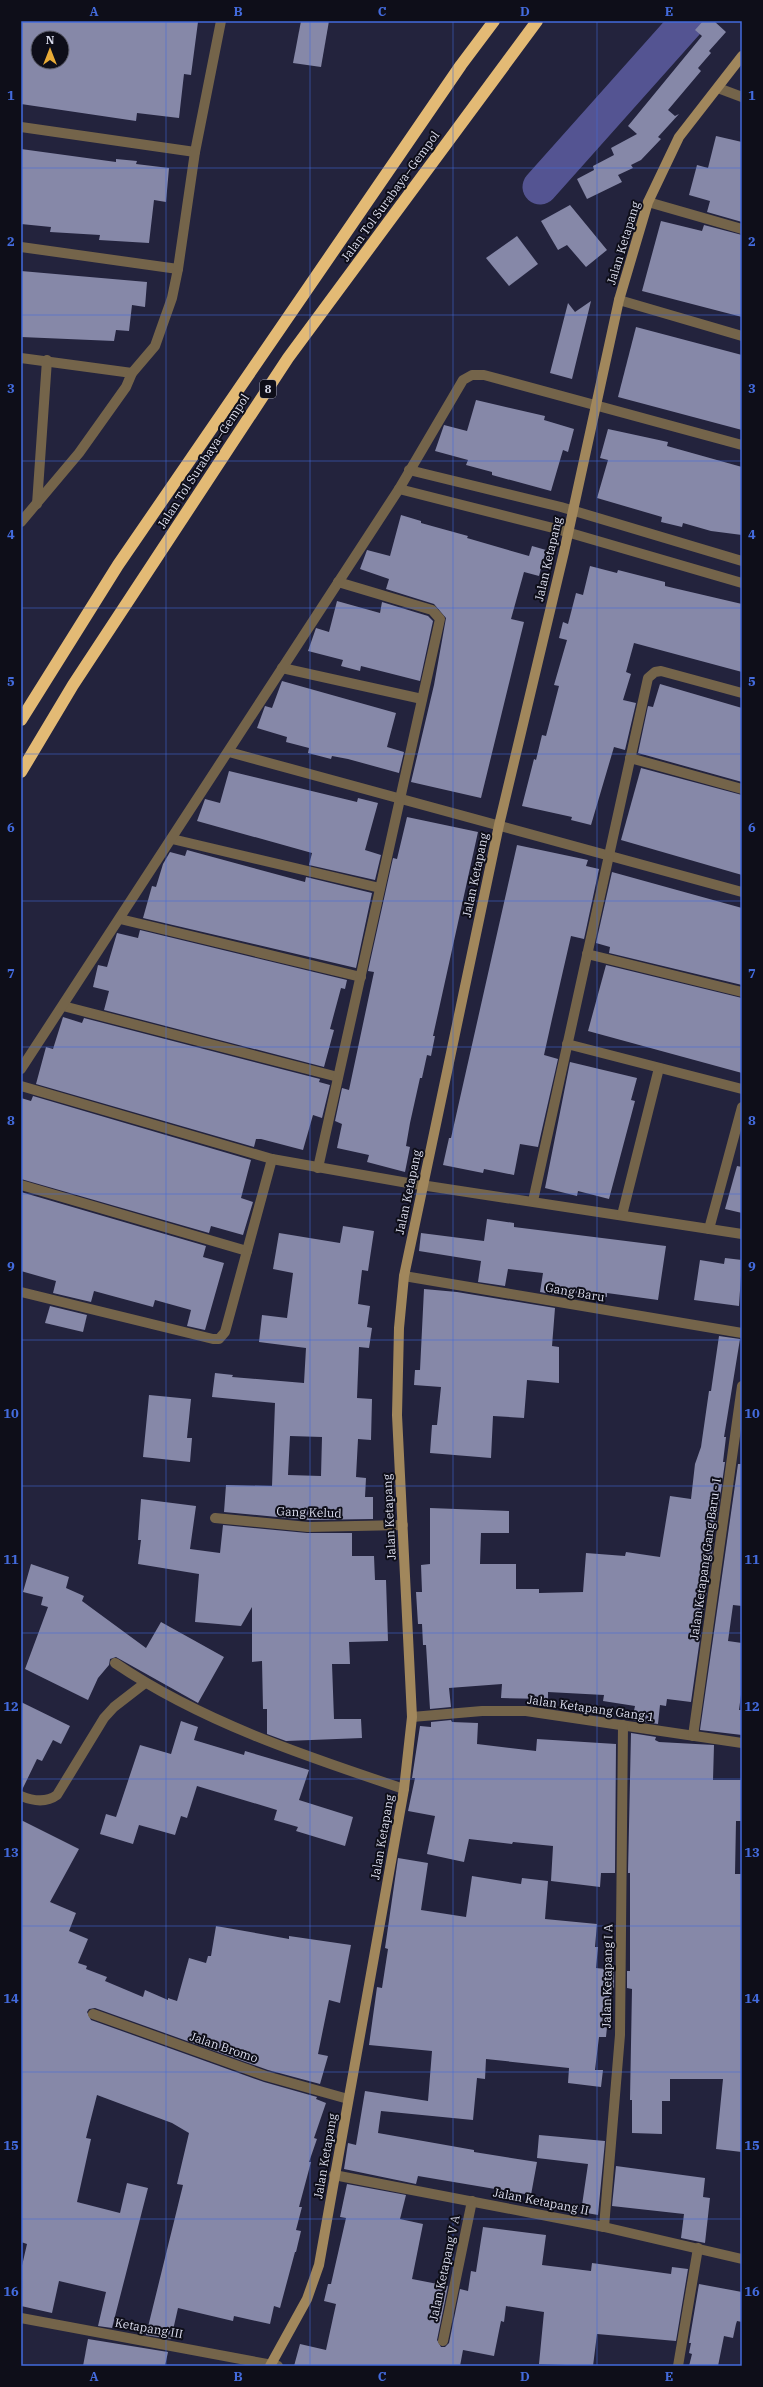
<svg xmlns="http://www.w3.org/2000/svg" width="763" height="2387" viewBox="0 0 763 2387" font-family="'IBM Plex Serif',serif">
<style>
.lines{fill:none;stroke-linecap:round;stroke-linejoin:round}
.river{stroke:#545492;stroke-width:35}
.building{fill:#8688a8;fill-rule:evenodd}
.street{stroke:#74644a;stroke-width:10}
.secondary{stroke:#a1875c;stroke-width:10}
.highway{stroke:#e3ba75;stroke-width:12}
.grid{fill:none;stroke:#436bdd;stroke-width:1;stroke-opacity:0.55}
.labels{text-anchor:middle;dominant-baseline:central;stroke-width:4;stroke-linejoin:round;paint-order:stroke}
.shield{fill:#0e0e19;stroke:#9ea0af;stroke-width:1}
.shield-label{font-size:11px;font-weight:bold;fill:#dcdeef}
.street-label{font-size:12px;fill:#dcdeef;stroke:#0e0e19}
.neatline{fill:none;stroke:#436bdd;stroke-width:1.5}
.grid-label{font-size:13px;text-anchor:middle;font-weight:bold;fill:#436bdd}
</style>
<rect width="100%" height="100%" fill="#23233d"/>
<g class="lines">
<path class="river" d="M 540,187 L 688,21"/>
</g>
<g class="building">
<path d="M 21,21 L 198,22 L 191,75 L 184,74 L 179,118 L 137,113 L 136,121 L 21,104 ZM 38,38 L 62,38 L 62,62 L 38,62 Z"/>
<path d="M 301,21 L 329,21 L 321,67 L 293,63 Z"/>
<path d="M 703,21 L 714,21 L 726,32 L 709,51 L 711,53 L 698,68 L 701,71 L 668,110 L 675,116 L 679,114 L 658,137 L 661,139 L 641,160 L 631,165 L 633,168 L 618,175 L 622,182 L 587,199 L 577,179 L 594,170 L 593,166 L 614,155 L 611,148 L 637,134 L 628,126 L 702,36 L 695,30 Z"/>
<path d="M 716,136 L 742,142 L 742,222 L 707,212 L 710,201 L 689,195 L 697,165 L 708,168 Z"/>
<path d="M 21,149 L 116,162 L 116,159 L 137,161 L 136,164 L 169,168 L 166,202 L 154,200 L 149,243 L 99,240 L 100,235 L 50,232 L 51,227 L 21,224 Z"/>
<path d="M 570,205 L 607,250 L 586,267 L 567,245 L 558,250 L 541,221 Z"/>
<path d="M 661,221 L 702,231 L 704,225 L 742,235 L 742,317 L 642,291 Z"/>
<path d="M 517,236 L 538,264 L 509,286 L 486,258 Z"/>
<path d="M 21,271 L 147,282 L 145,307 L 132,305 L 129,331 L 116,330 L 114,341 L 21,337 Z"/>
<path d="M 591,301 L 572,379 L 550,373 L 568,303 L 575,312 Z"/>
<path d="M 636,327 L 742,355 L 742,430 L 618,397 Z"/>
<path d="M 476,400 L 545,416 L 544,420 L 574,429 L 568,452 L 563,450 L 551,491 L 492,475 L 492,472 L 466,465 L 468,460 L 435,451 L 444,425 L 467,431 Z"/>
<path d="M 608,429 L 668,442 L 667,446 L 742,467 L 742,535 L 711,531 L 683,523 L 682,527 L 661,522 L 662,517 L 597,498 L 608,460 L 600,458 Z"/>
<path d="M 401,515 L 421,521 L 421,523 L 468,536 L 467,538 L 529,556 L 532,546 L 546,550 L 539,576 L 524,572 L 511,619 L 524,622 L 481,798 L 411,782 L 434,685 L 446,618 L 434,604 L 386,589 L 389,579 L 360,569 L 367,550 L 390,556 Z"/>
<path d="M 590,566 L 617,573 L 618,570 L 665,582 L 665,586 L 742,604 L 742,672 L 634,643 L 626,672 L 631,674 L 623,700 L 636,703 L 625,750 L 614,747 L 591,825 L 571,820 L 572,817 L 522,806 L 534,759 L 536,760 L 542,735 L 546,736 L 559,686 L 554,685 L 567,640 L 559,638 L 563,622 L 568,624 L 576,593 L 583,595 Z"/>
<path d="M 337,601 L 380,613 L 382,602 L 428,616 L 433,621 L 420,681 L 361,666 L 360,671 L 341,666 L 343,660 L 308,651 L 316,628 L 329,632 Z"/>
<path d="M 282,681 L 396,713 L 387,747 L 404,752 L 399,773 L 348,759 L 332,756 L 331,759 L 308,753 L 309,748 L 286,742 L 287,737 L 257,728 L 265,706 L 272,708 Z"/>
<path d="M 660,684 L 742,708 L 742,782 L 638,753 L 648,706 L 653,707 Z"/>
<path d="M 641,768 L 742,795 L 742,875 L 621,840 Z"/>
<path d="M 229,771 L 357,802 L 358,798 L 378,803 L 365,850 L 381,855 L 375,880 L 309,865 L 312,853 L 197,821 L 205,799 L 220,803 Z"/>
<path d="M 407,817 L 478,832 L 433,1036 L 435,1036 L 431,1056 L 427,1055 L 422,1078 L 420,1078 L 410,1123 L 406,1146 L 410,1147 L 405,1172 L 367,1162 L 369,1155 L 337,1148 L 342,1124 L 335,1121 L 342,1088 L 349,1090 L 374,972 L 368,971 L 393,858 L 397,859 Z"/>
<path d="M 517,845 L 588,860 L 586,866 L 599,869 L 584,939 L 571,936 L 552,1019 L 544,1055 L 558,1059 L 538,1147 L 520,1144 L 514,1175 L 484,1169 L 483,1173 L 443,1165 L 449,1138 L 451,1138 Z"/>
<path d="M 187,850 L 305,882 L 306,877 L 372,893 L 356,968 L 143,918 L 152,886 L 156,887 L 163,864 L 170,852 L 185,856 Z"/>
<path d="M 612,872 L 742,908 L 742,985 L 609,953 L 610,947 L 596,943 Z"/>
<path d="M 140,930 L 347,980 L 345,989 L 341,988 L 330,1029 L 334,1030 L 324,1067 L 104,1010 L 109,991 L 93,987 L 98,965 L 107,967 L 117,933 L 138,938 Z"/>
<path d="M 606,965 L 742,998 L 742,1073 L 588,1031 Z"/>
<path d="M 63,1017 L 82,1023 L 84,1018 L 320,1079 L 319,1082 L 330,1085 L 322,1118 L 313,1115 L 303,1150 L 261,1139 L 256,1139 L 254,1147 L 36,1084 L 46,1047 L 53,1049 Z"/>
<path d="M 570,1062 L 637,1078 L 631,1100 L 635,1101 L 609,1199 L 578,1191 L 577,1196 L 545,1188 Z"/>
<path d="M 33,1096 L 251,1160 L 241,1198 L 253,1202 L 243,1235 L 211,1226 L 209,1233 L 21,1179 L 21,1098 L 31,1101 Z"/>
<path d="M 737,1166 L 742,1167 L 742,1213 L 725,1209 Z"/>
<path d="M 21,1192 L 206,1246 L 203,1257 L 224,1263 L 205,1330 L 187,1326 L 191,1310 L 155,1300 L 153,1307 L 94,1291 L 91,1302 L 53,1293 L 56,1281 L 21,1271 Z"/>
<path d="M 487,1219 L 514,1223 L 514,1227 L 666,1246 L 658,1300 L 607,1293 L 607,1297 L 556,1290 L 556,1295 L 540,1292 L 543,1273 L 508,1269 L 505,1286 L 478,1282 L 481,1261 L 419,1251 L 421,1233 L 484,1241 Z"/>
<path d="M 343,1226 L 374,1231 L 368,1271 L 362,1270 L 358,1304 L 370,1306 L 367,1327 L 372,1328 L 369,1348 L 359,1347 L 357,1398 L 372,1399 L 371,1440 L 358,1439 L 356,1477 L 366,1478 L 365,1497 L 373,1497 L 373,1519 L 308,1520 L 224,1512 L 226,1485 L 272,1486 L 275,1403 L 212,1397 L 215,1373 L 233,1375 L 232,1377 L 304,1383 L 306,1348 L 259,1342 L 262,1315 L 287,1318 L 293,1273 L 273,1269 L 279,1233 L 340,1243 ZM 290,1436 L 322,1437 L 321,1476 L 288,1475 Z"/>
<path d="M 725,1258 L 742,1260 L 739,1306 L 694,1300 L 700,1260 L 724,1264 Z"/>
<path d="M 424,1289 L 457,1292 L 555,1308 L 552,1346 L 559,1347 L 559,1383 L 527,1380 L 524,1418 L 493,1416 L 491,1458 L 430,1453 L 432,1425 L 437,1425 L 441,1387 L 414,1385 L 415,1370 L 420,1370 Z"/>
<path d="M 50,1306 L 87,1315 L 83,1332 L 45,1323 Z"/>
<path d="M 719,1336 L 740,1339 L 724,1437 L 726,1437 L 723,1462 L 725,1462 L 691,1702 L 667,1699 L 666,1706 L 660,1705 L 658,1724 L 632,1720 L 635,1706 L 603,1701 L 604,1695 L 548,1692 L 548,1699 L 501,1698 L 502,1684 L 449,1688 L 451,1707 L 430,1709 L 426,1645 L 423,1645 L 422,1624 L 418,1624 L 416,1592 L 422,1592 L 421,1565 L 430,1564 L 430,1508 L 509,1511 L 509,1533 L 481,1533 L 480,1564 L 516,1564 L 516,1589 L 539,1589 L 539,1593 L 583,1592 L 586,1553 L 625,1556 L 626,1552 L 660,1557 L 670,1496 L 691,1499 L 695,1464 L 701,1447 L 709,1391 L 711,1391 Z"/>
<path d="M 149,1395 L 191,1399 L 187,1438 L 192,1438 L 190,1462 L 143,1457 Z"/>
<path d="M 738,1464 L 742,1464 L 742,1606 L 733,1605 L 728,1641 L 742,1643 L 742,1687 L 739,1710 L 742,1710 L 742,1735 L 700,1730 Z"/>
<path d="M 141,1499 L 196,1506 L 190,1549 L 220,1553 L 223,1525 L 307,1533 L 352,1533 L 352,1556 L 374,1556 L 375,1580 L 386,1580 L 388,1641 L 349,1642 L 350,1664 L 332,1664 L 334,1719 L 361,1719 L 362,1738 L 286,1741 L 267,1734 L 267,1709 L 263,1709 L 262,1661 L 252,1662 L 252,1607 L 241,1626 L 195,1622 L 199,1574 L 138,1564 L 141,1540 L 138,1540 Z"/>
<path d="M 31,1564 L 69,1577 L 66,1588 L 84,1596 L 82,1601 L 146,1648 L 161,1622 L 224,1657 L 198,1703 L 116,1657 L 110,1659 L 109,1665 L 98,1678 L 88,1700 L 25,1669 L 48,1607 L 41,1605 L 43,1597 L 23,1592 Z"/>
<path d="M 21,1702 L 70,1726 L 61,1744 L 53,1740 L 42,1761 L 37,1759 L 22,1790 Z"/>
<path d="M 451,1720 L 452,1722 L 478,1723 L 477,1744 L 536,1751 L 537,1739 L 616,1744 L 615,1873 L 601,1873 L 600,1887 L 551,1881 L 553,1846 L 513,1842 L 512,1844 L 469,1839 L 464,1862 L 427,1854 L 435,1816 L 408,1811 L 415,1778 L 412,1778 L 420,1726 L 431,1727 L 431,1722 Z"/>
<path d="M 181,1721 L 198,1727 L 194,1740 L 244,1755 L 245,1751 L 309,1770 L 299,1800 L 353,1817 L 345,1846 L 296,1831 L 298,1827 L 274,1820 L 277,1810 L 197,1786 L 187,1818 L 181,1816 L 175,1835 L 139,1825 L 133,1844 L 100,1834 L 106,1814 L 116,1817 L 140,1745 L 171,1754 Z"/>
<path d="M 631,1733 L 656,1737 L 655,1740 L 659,1742 L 714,1745 L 713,1780 L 742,1780 L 742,1821 L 736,1821 L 735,1874 L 742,1874 L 742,2152 L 716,2149 L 723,2079 L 670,2079 L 670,2101 L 662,2101 L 662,2134 L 632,2133 L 632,2100 L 630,2100 L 632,1989 L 627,1988 L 627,1971 L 630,1971 L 630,1873 L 628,1873 Z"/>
<path d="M 21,1820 L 79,1849 L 50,1902 L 76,1913 L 69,1931 L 88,1939 L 78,1963 L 87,1966 L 86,1969 L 107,1977 L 105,1981 L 143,1997 L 145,1990 L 168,2000 L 168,1998 L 177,2001 L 189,1958 L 206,1963 L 208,1956 L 211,1956 L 216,1926 L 289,1939 L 289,1936 L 351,1945 L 340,2003 L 329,2000 L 318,2054 L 328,2056 L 320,2084 L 268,2070 L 95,2008 L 89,2009 L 87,2012 L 91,2020 L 264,2082 L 317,2097 L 316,2099 L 326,2103 L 314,2138 L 317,2139 L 309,2162 L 311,2162 L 299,2207 L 302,2207 L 296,2230 L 301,2231 L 296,2252 L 295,2252 L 280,2308 L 274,2306 L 270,2324 L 234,2316 L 233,2321 L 178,2308 L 171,2339 L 146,2335 L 183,2185 L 177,2184 L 189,2133 L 172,2123 L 97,2095 L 86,2138 L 91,2139 L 77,2202 L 120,2213 L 127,2183 L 148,2188 L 112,2328 L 98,2326 L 106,2292 L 59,2281 L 52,2313 L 21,2306 L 21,2270 L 27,2244 L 21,2242 Z"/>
<path d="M 398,1858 L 428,1863 L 421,1910 L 466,1917 L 472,1876 L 521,1884 L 522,1878 L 548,1881 L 545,1919 L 597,1924 L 595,1947 L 598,1947 L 596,1968 L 614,1970 L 614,1988 L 611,1987 L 606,2037 L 599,2037 L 595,2070 L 603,2070 L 601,2087 L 568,2083 L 569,2068 L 486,2059 L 485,2079 L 477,2078 L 473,2120 L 381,2111 L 378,2133 L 474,2150 L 474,2152 L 537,2162 L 531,2195 L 418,2176 L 416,2184 L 344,2169 L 348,2143 L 356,2145 L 365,2091 L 428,2101 L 432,2051 L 369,2045 L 377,1987 L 382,1988 L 388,1949 L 385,1948 Z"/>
<path d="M 539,2135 L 605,2141 L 598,2215 L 581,2212 L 588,2164 L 537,2158 Z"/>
<path d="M 616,2166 L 705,2178 L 703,2197 L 710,2198 L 705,2243 L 681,2238 L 684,2214 L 612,2206 Z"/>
<path d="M 347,2184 L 406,2195 L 400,2219 L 423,2224 L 412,2279 L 448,2286 L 437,2340 L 441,2347 L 445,2347 L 449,2343 L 460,2289 L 468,2291 L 471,2271 L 476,2272 L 483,2227 L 546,2235 L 542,2265 L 591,2271 L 592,2263 L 671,2274 L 672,2267 L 688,2269 L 676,2341 L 597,2334 L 593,2366 L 539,2364 L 544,2312 L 506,2306 L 504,2322 L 501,2321 L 494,2356 L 463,2350 L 460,2366 L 294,2366 L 300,2344 L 326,2350 L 336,2304 L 324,2301 L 328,2284 L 331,2284 L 346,2218 L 340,2217 Z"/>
<path d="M 699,2284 L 742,2292 L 742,2322 L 737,2321 L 736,2324 L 733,2338 L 724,2336 L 718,2366 L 689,2366 L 692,2354 L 689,2353 L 691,2343 L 689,2343 Z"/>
<path d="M 88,2339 L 168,2352 L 165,2366 L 83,2366 Z"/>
</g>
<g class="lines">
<g class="street">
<path d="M 718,88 L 742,97"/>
<path d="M 21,127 L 195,152"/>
<path d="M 648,202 L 742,229"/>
<path d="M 21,247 L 178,269"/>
<path d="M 619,300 L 742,336"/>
<path d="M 21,358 L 132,373"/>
<path d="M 409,470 L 561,507 L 742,561"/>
<path d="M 399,489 L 553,528 L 742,583"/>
<path d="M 37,504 L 47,360"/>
<path d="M 21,522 L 79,453 L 126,387 L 132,373 L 155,346 L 172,298 L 178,269 L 195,152 L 221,21"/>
<path d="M 282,668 L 422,699"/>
<path d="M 229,752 L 742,892"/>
<path d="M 630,758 L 742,789"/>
<path d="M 172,839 L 380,888"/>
<path d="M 120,919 L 361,977"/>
<path d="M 587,954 L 742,992"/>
<path d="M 63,1006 L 338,1077"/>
<path d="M 567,1044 L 742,1089"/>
<path d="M 21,1069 L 399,489 L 463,380 L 472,375 L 484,375 L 742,445"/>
<path d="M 21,1086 L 272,1159 L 408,1183 L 742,1234"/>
<path d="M 318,1168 L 440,619 L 432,610 L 338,582"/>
<path d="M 21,1185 L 247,1251"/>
<path d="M 533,1201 L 648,678 L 655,672 L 661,671 L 742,693"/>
<path d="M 622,1215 L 659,1068"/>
<path d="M 709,1229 L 742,1107"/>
<path d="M 404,1276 L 742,1333"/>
<path d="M 21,1292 L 213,1339 L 219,1339 L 225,1332 L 272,1159"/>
<path d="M 215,1518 L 308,1527 L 403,1525"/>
<path d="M 115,1663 C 202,1722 305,1756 404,1789"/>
<path d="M 412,1717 L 482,1711 L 526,1711 L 742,1743"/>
<path d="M 693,1736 L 742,1386"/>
<path d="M 21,1796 C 33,1801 46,1803 57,1795 L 104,1718 L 114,1707 L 145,1683"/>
<path d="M 93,2014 L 266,2076 L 348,2099"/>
<path d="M 334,2175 L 604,2227 L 742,2259"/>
<path d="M 604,2227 L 620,2035 L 623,1725"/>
<path d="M 21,2318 L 278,2366"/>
<path d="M 443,2341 L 472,2201"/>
<path d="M 678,2366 L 698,2248"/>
</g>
<path class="secondary" d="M 270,2366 L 307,2299 L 319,2265 L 404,1789 L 412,1717 L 397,1415 L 399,1328 L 404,1276 L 499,825 L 564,552 L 619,300 L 648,202 L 679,137 L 742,56"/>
<g class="highway">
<path d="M 21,720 L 118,565 L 461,65 L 494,21"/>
<path d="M 21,772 L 73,685 L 288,358 L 537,21"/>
</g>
</g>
<path class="grid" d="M 166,21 L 166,2366M 310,21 L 310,2366M 453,21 L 453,2366M 597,21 L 597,2366M 21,168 L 742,168M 21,315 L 742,315M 21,461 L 742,461M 21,608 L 742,608M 21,754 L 742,754M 21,901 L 742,901M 21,1047 L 742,1047M 21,1194 L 742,1194M 21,1340 L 742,1340M 21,1486 L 742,1486M 21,1633 L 742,1633M 21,1779 L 742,1779M 21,1926 L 742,1926M 21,2072 L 742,2072M 21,2219 L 742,2219"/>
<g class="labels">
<rect class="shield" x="260" y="380" width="16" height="18" rx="3"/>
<g class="shield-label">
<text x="268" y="389">8</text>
</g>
<g class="street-label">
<text transform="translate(390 196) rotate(-54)">Jalan Tol Surabaya–Gempol</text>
<text transform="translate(623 243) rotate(-73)">Jalan Ketapang</text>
<text transform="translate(203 461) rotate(-57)">Jalan Tol Surabaya–Gempol</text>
<text transform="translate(548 559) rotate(-77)">Jalan Ketapang</text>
<text transform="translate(475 875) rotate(-78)">Jalan Ketapang</text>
<text transform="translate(408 1192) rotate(-78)">Jalan Ketapang</text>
<text transform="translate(575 1292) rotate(10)">Gang Baru</text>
<text transform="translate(309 1512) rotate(2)">Gang Kelud</text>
<text transform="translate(389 1517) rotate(-93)">Jalan Ketapang</text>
<text transform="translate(705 1559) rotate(-82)">Jalan Ketapang Gang Baru - I</text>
<text transform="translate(591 1708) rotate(8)">Jalan Ketapang Gang 1</text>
<text transform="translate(382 1837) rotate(-80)">Jalan Ketapang</text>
<text transform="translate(607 1976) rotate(-89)">Jalan Ketapang I A</text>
<text transform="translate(224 2047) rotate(19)">Jalan Bromo</text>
<text transform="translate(325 2156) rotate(-80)">Jalan Ketapang</text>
<text transform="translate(541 2201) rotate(11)">Jalan Ketapang II</text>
<text transform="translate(444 2268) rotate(-78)">Jalan Ketapang V A</text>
<text transform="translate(149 2328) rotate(10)">Ketapang III</text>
</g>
</g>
<rect width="763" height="2387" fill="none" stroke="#0e0e19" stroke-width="44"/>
<g transform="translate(50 50)"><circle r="19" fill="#0e0e19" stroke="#60616f"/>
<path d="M0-3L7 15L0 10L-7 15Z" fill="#e8ab37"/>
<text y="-6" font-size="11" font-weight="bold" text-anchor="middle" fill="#dcdeef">N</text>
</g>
<rect x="22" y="22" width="719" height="2343" class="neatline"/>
<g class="grid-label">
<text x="94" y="16">A</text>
<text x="238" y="16">B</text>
<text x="382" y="16">C</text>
<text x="525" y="16">D</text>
<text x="669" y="16">E</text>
<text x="11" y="100">1</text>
<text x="752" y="100">1</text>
<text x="11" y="246">2</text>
<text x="752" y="246">2</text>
<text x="11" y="393">3</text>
<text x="752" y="393">3</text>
<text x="11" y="539">4</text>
<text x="752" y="539">4</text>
<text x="11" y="686">5</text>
<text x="752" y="686">5</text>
<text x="11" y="832">6</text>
<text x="752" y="832">6</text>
<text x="11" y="978">7</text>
<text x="752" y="978">7</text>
<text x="11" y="1125">8</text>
<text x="752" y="1125">8</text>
<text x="11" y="1271">9</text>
<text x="752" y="1271">9</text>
<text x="11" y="1418">10</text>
<text x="752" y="1418">10</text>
<text x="11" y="1564">11</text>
<text x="752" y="1564">11</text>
<text x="11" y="1711">12</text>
<text x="752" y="1711">12</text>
<text x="11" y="1857">13</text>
<text x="752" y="1857">13</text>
<text x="11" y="2003">14</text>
<text x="752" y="2003">14</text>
<text x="11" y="2150">15</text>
<text x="752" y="2150">15</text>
<text x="11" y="2296">16</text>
<text x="752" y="2296">16</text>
<text x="94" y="2381">A</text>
<text x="238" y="2381">B</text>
<text x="382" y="2381">C</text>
<text x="525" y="2381">D</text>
<text x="669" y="2381">E</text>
</g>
</svg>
